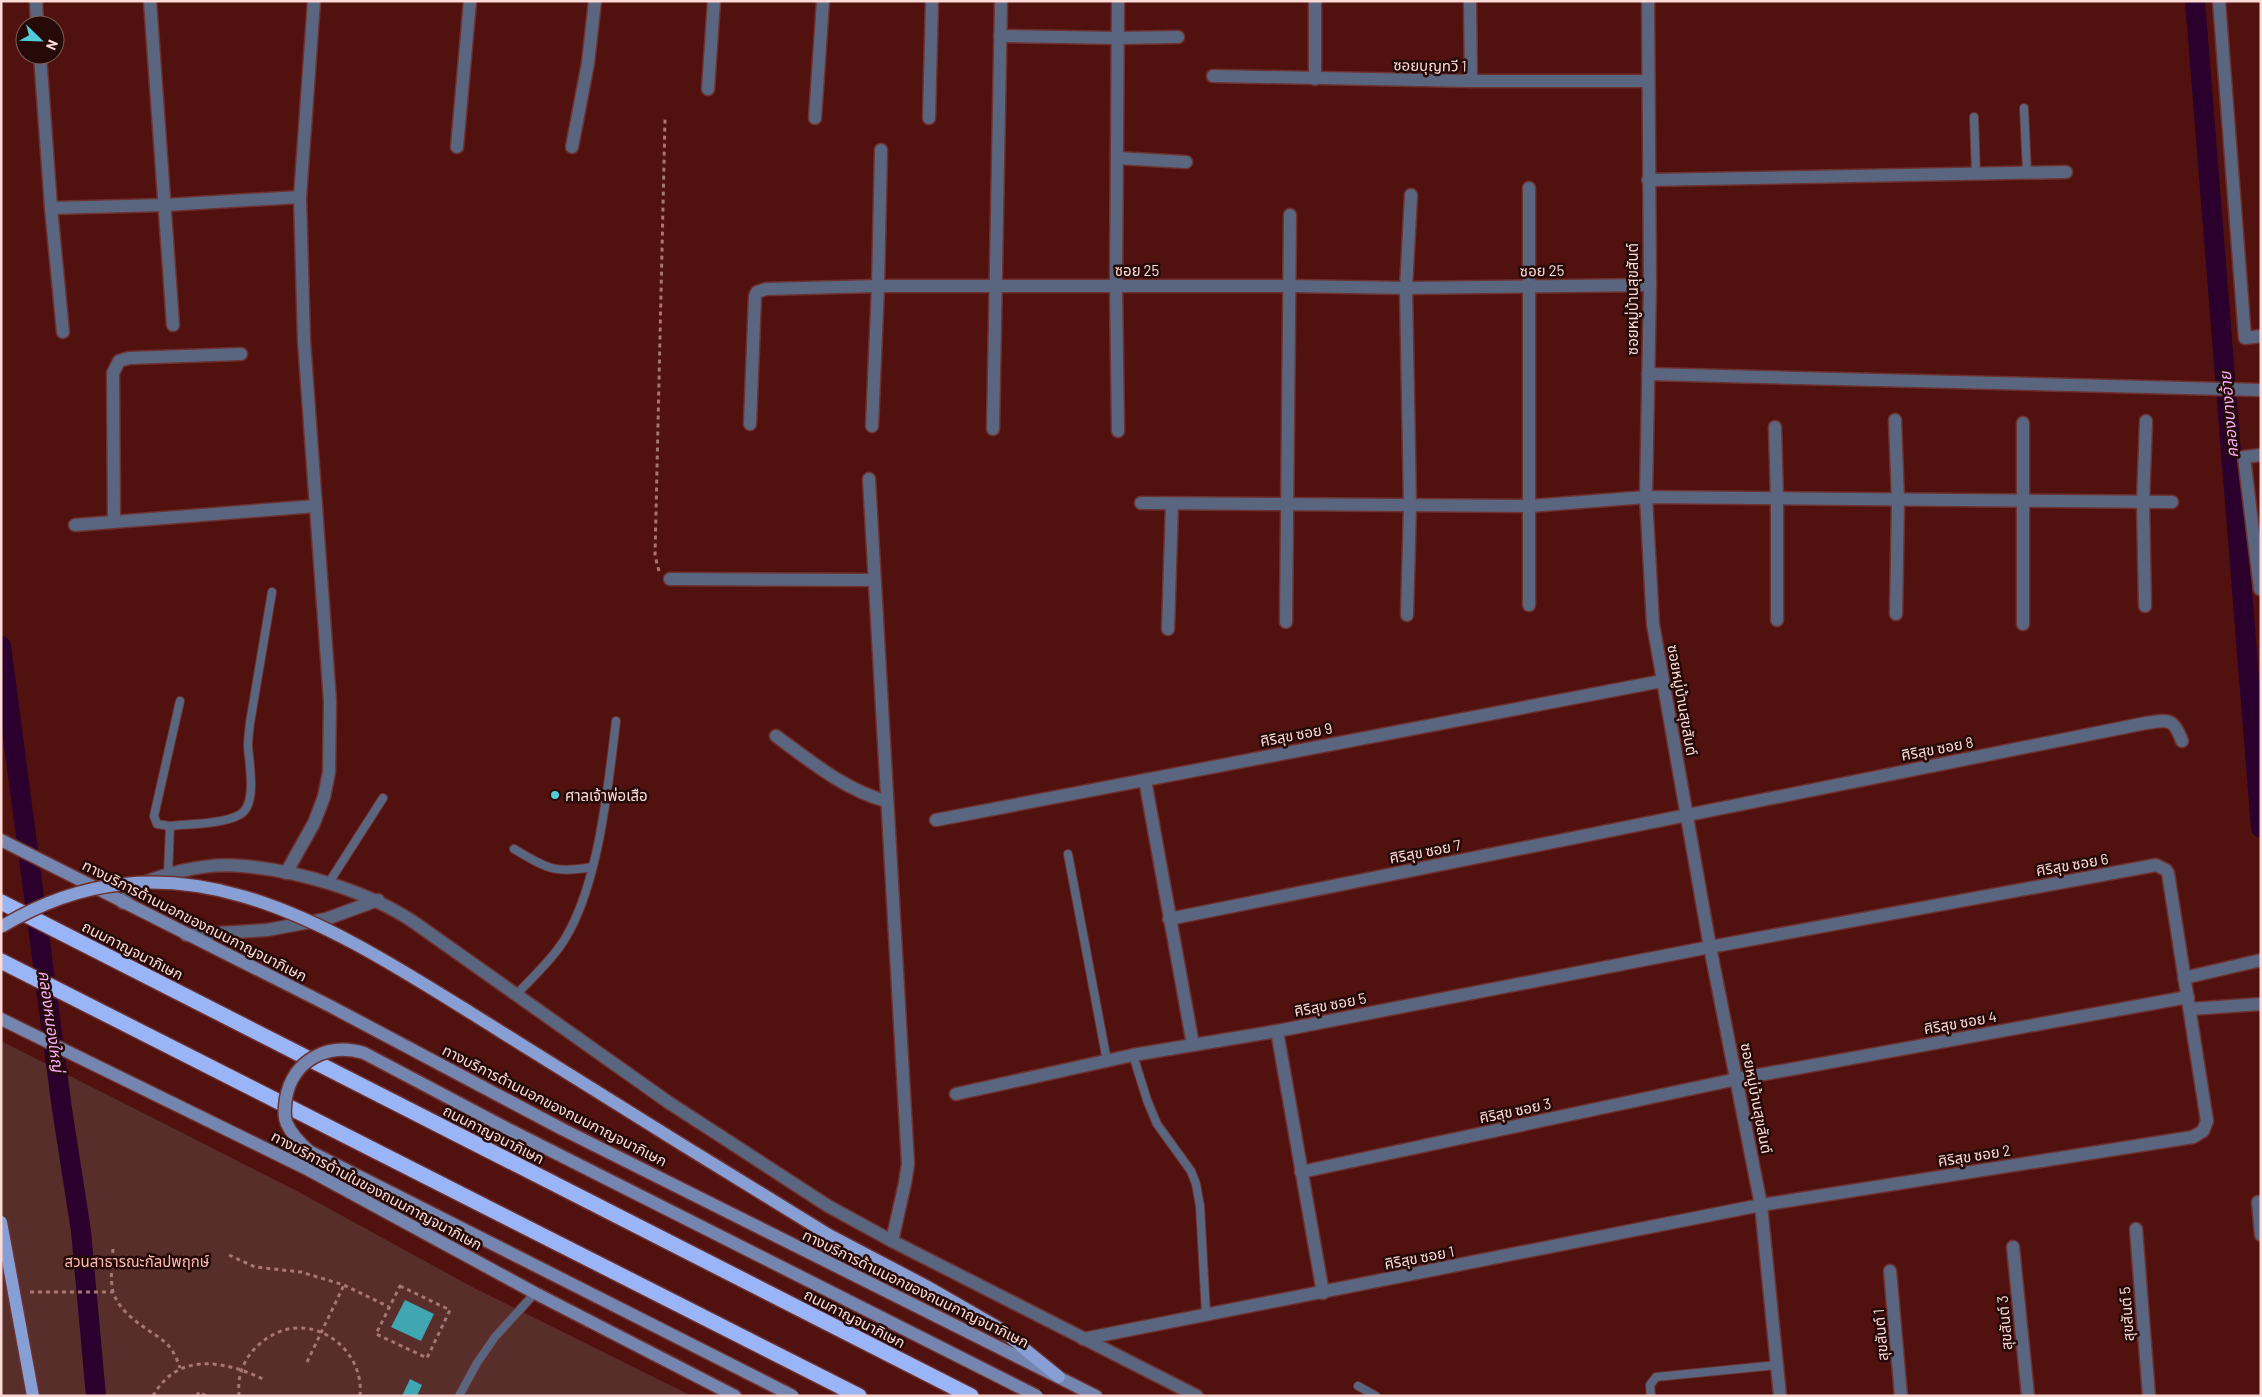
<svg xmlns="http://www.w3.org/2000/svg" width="2262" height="1397" viewBox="0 0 2262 1397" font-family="Barlow,'Noto Sans Thai',sans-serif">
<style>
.green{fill:#582e2a}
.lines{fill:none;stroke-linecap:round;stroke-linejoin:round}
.canal{stroke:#2b002d;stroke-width:20}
.building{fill:#3fa6b2}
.lane-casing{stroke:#6d312f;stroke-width:10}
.street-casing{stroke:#6d312f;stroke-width:15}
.secondary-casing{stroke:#6d312f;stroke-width:15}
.primary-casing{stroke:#6d312f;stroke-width:15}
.highway-casing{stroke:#6d312f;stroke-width:18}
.path{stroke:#a77673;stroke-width:3;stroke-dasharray:4 4;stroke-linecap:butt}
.lane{stroke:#5a6680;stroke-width:8}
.street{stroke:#5a6680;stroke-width:12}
.secondary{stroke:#7486b0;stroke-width:12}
.primary{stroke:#889fd5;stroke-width:12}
.highway{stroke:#99b5f7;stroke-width:15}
.secondary-bridge-casing{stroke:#6d312f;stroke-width:15;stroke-linecap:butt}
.primary-bridge-casing{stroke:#6d312f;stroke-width:15;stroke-linecap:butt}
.secondary-bridge{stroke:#7486b0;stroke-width:12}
.primary-bridge{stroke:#889fd5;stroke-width:12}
.poi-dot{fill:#52cbda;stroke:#250a08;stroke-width:2}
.labels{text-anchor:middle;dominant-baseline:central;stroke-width:5;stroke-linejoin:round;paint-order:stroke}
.street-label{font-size:15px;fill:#fddcd8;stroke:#250a08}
.poi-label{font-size:15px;fill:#fddcd8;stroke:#250a08;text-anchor:start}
.park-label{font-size:15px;fill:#fdbcb4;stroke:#250a08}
.water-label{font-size:16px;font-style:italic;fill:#f9affa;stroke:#250a08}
</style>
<rect width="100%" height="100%" fill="#51110f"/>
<path class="green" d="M 1,1041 L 297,1191 L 474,1288 L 692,1396 L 1,1396 Z"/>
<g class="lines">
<g class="canal">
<path d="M 2195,1 L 2261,828"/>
<path d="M 1,646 L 62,1109 L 81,1231 L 96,1396"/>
</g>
</g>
<g class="building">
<path d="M 405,1300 L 434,1314 L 421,1341 L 391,1327 Z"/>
<path d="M 410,1379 L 422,1385 L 417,1396 L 402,1396 Z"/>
</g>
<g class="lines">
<defs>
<g id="lane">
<path d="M 2024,108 L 2027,173"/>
<path d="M 1974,117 L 1976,174"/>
<path d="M 170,826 L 157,824 L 154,816 L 180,701"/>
<path d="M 514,849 C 547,868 553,874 592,867"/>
<path d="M 1068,854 L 1107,1061"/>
<path d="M 168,874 L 170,826 C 189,824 223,824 239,815 C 258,806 249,764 248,746 C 248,739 249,731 250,723 L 272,592"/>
<path d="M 328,884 L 383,798"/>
<path d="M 516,995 C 530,980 546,965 558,949 C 598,896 608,787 616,721"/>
<path d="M 1133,1055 L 1147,1100 L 1157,1124 L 1191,1171 L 1196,1184 L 1200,1206 L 1206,1314"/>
<path d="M 1358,1386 L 1376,1396"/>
<path d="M 459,1396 L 477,1363 L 495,1337 L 535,1293"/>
<path d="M 1651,1396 L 1650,1385 L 1656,1377 L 1777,1365"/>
</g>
<g id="street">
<path d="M 36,1 L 37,25"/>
<path d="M 150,1 L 173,325"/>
<path d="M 1118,1 L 1116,286 L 1118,431"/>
<path d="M 1315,1 L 1315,79"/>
<path d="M 1470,1 L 1471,81"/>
<path d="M 1648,1 L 1650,285 L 1646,497 L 1653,624 L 1710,947 L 1761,1205 L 1780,1396"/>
<path d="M 2219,1 L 2245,338 L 2261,336"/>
<path d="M 1000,36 L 1118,38 L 1178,37"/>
<path d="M 40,55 L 51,208 L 63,332"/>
<path d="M 1213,76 L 1471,81 L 1647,81"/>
<path d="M 708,89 L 714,1"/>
<path d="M 815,118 L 823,1"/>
<path d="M 929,118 L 932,1"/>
<path d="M 457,147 L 470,1"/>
<path d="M 572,147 L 588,63 L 595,1"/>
<path d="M 1117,158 L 1186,162"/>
<path d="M 1648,180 L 2066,172"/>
<path d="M 1529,188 L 1529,605"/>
<path d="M 51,208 L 165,205 L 300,197"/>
<path d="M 1648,374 L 2261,390"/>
<path d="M 1895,420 L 1898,501 L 1896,614"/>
<path d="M 750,424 L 755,296 L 757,292 L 766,289 L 878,286 L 1289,286 L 1406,288 L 1650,285"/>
<path d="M 872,426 L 878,286 L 881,150"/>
<path d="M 1775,427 L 1777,500 L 1777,620"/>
<path d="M 993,429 L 1001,1"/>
<path d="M 869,479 L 908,1164 L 905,1183 L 892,1241"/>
<path d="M 1141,503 L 1530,506 L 1646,497 L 2172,502"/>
<path d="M 114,522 L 113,373 L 119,361 L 129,358 L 241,354"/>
<path d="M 75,525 L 316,506"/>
<path d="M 670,579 L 873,580"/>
<path d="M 2260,589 L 2244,457 L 2261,455"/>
<path d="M 2145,606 L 2143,502 L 2146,421"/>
<path d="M 1407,615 L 1410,506 L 1406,288 L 1411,195"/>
<path d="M 1286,622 L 1290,215"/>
<path d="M 2023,624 L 2023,423"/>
<path d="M 1168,629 L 1172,504"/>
<path d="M 776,736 C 810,761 845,790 886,801"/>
<path d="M 1145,780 L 1193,1045"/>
<path d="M 936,820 L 1662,681"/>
<path d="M 286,873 L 314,823 L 324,797 L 329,772 L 330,701 L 304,341 L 300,197 L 314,1"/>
<path d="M 123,903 L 132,887 C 166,873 205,862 243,866 C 300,871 368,891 415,923 L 668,1102 L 828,1206 L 892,1241 L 1197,1396"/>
<path d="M 1169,919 L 2146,723 C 2169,720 2173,717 2182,741"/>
<path d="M 186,935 L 267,930 L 326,919 L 378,900"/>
<path d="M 2184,978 L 2261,960"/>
<path d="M 2190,1009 L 2261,1004"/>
<path d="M 1277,1031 L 1323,1293"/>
<path d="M 956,1094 L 1133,1055 L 1277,1031 L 1710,947 L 2156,865 L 2166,870 L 2168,873 L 2207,1121 L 2203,1131 L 2193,1137 L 1761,1205 L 1083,1339"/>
<path d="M 1301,1172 L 1737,1079 L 2188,997"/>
<path d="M 2258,1202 L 2261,1235"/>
<path d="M 2136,1229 L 2149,1396"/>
<path d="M 2013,1247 L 2028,1396"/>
<path d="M 1890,1271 L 1901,1396"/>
</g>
<g id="secondary">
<path d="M 1,840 L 330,1006 L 562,1129 L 1096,1396"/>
<path d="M 1,1019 L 305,1168 L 535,1293 L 735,1396"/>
</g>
<path id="primary" d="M 681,1144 L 829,1235 L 926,1286 L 999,1328 L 1059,1377"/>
<g id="highway">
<path d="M 1,902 L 971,1396"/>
<path d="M 1,961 L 859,1396"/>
</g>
</defs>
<use href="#lane" class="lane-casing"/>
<use href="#street" class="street-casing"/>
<use href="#secondary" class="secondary-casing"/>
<use href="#primary" class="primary-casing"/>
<use href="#highway" class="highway-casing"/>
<g class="path">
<path d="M 659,571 L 655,556 L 665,119"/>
<path d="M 113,1249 C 112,1262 110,1279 113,1292 C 121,1316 147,1328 165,1342 C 173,1349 177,1359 180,1368"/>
<path d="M 229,1255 L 255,1267 L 301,1272 L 344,1285 L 389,1307"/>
<path d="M 400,1286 L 450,1310 L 427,1358 L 376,1334 Z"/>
<path d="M 30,1292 L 113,1292"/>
<path d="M 307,1362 L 344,1285"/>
<path d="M 153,1396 C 178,1351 225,1361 263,1379"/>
<path d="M 197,1396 L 199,1392 L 206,1396"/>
<path d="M 239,1396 C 239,1390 238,1383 240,1376 C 245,1351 272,1328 298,1328 C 334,1327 364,1361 360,1396"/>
</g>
<use href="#lane" class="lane"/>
<use href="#street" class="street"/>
<use href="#secondary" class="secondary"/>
<use href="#primary" class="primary"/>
<use href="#highway" class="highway"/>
<defs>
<path id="secondary-bridge" d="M 793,1396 L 309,1151 C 300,1143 292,1135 287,1124 C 283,1116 285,1106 286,1098 C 293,1060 328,1042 364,1053 L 506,1128 L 1037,1396"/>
<g id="primary-bridge">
<path d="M 1,927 C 171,823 325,922 471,1013 C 541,1057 611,1100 681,1144"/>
<path d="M 1,1222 L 33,1396"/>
</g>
</defs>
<use href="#secondary-bridge" class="secondary-bridge-casing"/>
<use href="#primary-bridge" class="primary-bridge-casing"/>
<use href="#secondary-bridge" class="secondary-bridge"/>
<use href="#primary-bridge" class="primary-bridge"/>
</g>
<circle class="poi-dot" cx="555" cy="795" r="5"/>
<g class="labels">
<g class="street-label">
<text transform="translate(1430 65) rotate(1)">ซอยบุญทวี 1</text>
<text x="1137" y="270">ซอย 25</text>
<text transform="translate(1542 270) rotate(-1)">ซอย 25</text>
<text transform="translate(1632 299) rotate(-90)">ซอยหมู่บ้านสุขสันต์</text>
<text transform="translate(1683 700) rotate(80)">ซอยหมู่บ้านสุขสันต์</text>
<text transform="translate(1296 734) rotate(-11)">ศิริสุข ซอย 9</text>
<text transform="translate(1937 748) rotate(-11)">ศิริสุข ซอย 8</text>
<text transform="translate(1425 851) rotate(-11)">ศิริสุข ซอย 7</text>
<text transform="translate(2072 864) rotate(-10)">ศิริสุข ซอย 6</text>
<text transform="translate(195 920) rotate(27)">ทางบริการด้านนอกของถนนกาญจนาภิเษก</text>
<text transform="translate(133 950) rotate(27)">ถนนกาญจนาภิเษก</text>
<text transform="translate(1330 1004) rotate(-11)">ศิริสุข ซอย 5</text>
<text transform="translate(1960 1022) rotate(-10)">ศิริสุข ซอย 4</text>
<text transform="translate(1757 1098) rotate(79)">ซอยหมู่บ้านสุขสันต์</text>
<text transform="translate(555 1105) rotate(27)">ทางบริการด้านนอกของถนนกาญจนาภิเษก</text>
<text transform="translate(1515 1110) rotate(-12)">ศิริสุข ซอย 3</text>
<text transform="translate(494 1134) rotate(27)">ถนนกาญจนาภิเษก</text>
<text transform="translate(1974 1155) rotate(-9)">ศิริสุข ซอย 2</text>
<text transform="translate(377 1190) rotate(28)">ทางบริการด้านในของถนนกาญจนาภิเษก</text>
<text transform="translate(1419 1257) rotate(-11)">ศิริสุข ซอย 1</text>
<text transform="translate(916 1288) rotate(26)">ทางบริการด้านนอกของถนนกาญจนาภิเษก</text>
<text transform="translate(2126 1314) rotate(-94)">สุขสันต์ 5</text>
<text transform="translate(855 1318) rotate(27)">ถนนกาญจนาภิเษก</text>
<text transform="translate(2004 1323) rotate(-95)">สุขสันต์ 3</text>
<text transform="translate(1880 1335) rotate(-95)">สุขสันต์ 1</text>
</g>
<g class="poi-label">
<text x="565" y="795">ศาลเจ้าพ่อเสือ</text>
</g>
<g class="park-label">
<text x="137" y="1261">สวนสาธารณะกัลปพฤกษ์</text>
</g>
<g class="water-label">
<text transform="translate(2228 415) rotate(-95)">คลองบางอ้าย</text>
<text transform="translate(52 1021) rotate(82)">คลองหนองใหญ่</text>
</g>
</g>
<rect width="2262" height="1397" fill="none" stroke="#fddcd8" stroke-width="5"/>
<g transform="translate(40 40) rotate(113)"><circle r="24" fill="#250a08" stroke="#7b5e5b"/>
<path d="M0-4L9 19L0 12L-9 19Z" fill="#52cbda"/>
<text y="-8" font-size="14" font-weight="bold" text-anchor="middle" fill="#fddcd8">N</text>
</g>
</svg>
